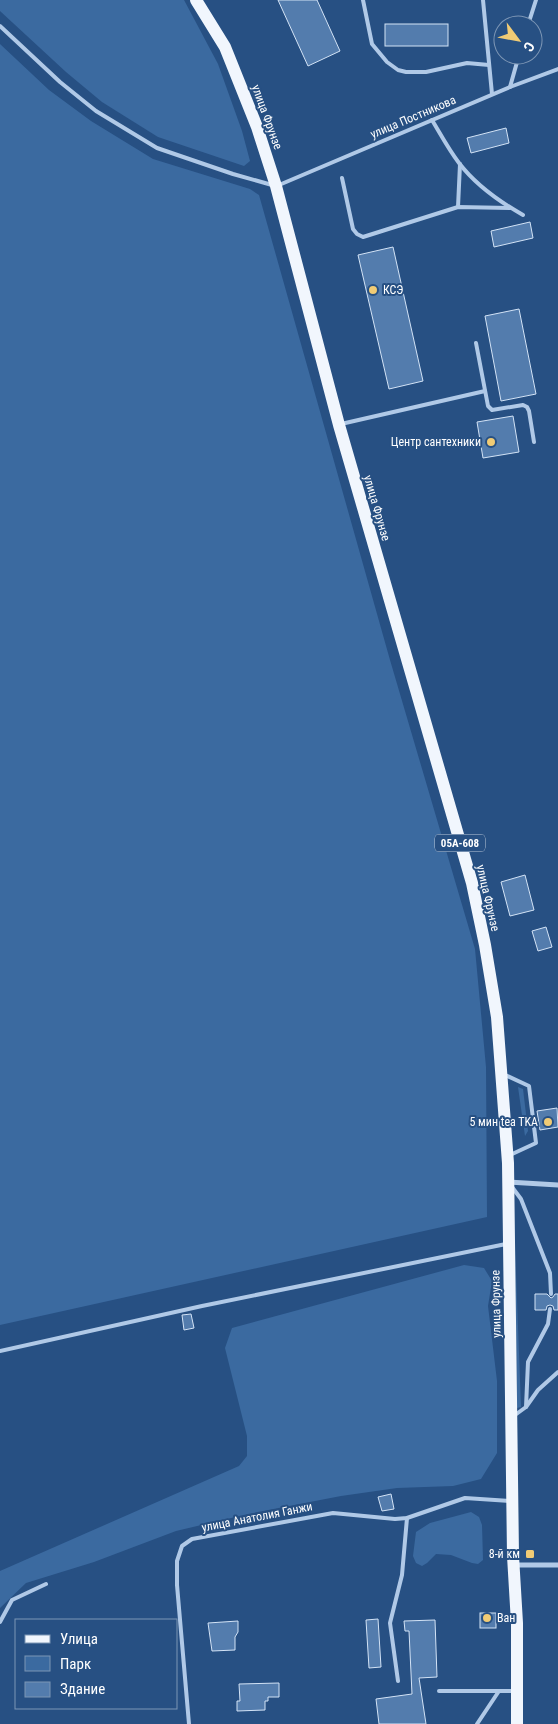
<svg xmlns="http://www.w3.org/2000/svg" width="558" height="1724" viewBox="0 0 558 1724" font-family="'Roboto Condensed',sans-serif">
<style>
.green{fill:#3b6aa0}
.building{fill:#537cad;stroke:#d3e3f6}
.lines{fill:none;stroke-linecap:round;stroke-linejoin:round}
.service{stroke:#b0c9e7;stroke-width:4}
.minor{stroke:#b0c9e7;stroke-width:5}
.primary{stroke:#f1f6fd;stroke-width:12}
.poi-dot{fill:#f0cb75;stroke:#275083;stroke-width:2}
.labels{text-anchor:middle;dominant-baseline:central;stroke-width:4;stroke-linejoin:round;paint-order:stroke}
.shield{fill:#275083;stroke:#becada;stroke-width:1}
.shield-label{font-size:11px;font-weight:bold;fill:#fff}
.street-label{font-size:12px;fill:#fff;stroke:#275083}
.poi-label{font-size:12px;fill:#fff;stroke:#275083;text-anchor:end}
</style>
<rect width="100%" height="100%" fill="#275083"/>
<g class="green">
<path d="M 0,0 L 184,0 L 218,64 L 242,131 L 250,161 L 244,166 L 158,137 L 102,102 L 66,72 L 0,11 Z"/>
<path d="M 0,44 L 49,90 L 91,121 L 153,159 L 250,189 L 259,195 L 390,660 L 475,949 L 486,1067 L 487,1217 L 0,1325 Z"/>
<path d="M 518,1087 L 523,1089 L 528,1131 L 525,1136 Z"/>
<path d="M 515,1246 L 521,1407 L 517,1408 Z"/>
<path d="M 464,1265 L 484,1268 L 492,1281 L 488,1306 L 497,1381 L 497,1453 L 481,1479 L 453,1486 L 397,1488 L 341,1496 L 248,1514 L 176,1531 L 94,1562 L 26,1583 L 0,1608 L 0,1571 L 239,1466 L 247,1456 L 247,1436 L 225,1348 L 232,1328 Z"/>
<path d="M 471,1512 L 479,1517 L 482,1525 L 483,1560 L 478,1564 L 472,1563 L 451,1555 L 436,1554 L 427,1563 L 422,1566 L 416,1563 L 413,1556 L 416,1532 L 430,1523 Z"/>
</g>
<g class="building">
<path d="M 278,0 L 317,0 L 340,51 L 308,66 Z"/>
<rect x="385" y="24" width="63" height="22"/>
<path d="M 506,128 L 509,143 L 471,153 L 467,138 Z"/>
<path d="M 530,222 L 533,238 L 494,247 L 491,231 Z"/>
<path d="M 393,247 L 423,381 L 389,389 L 358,255 Z"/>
<path d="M 519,309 L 536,394 L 501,401 L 485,316 Z"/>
<path d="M 513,416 L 519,452 L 483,458 L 477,422 Z"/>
<path d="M 525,875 L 534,910 L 510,916 L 501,882 Z"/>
<path d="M 546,927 L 552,947 L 538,951 L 532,931 Z"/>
<path d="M 557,1108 L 558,1127 L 540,1130 L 537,1111 Z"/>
<path d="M 535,1294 L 547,1294 L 551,1298 L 553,1297 L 555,1294 L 558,1294 L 558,1310 L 554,1310 L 553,1306 L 550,1305 L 547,1306 L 546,1310 L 535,1310 Z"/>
<path d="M 191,1314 L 194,1328 L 184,1330 L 182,1315 Z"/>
<path d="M 391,1494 L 394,1509 L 382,1511 L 378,1497 Z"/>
<rect x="480" y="1613" width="16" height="15"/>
<path d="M 378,1619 L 381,1667 L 369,1668 L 366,1620 Z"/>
<path d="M 435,1620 L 437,1677 L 419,1678 L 426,1724 L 379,1724 L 376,1699 L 412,1694 L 409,1631 L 405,1631 L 404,1621 Z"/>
<path d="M 238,1621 L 238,1632 L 235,1637 L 235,1650 L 212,1651 L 208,1623 Z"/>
<path d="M 279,1683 L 279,1697 L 268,1697 L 268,1701 L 265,1701 L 265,1710 L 237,1711 L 237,1701 L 240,1701 L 239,1684 Z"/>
</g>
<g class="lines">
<g class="service">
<path d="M 363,0 L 372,44 L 387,62 L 398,70 L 406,72 L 426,72 L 467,63 L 489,65"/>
<path d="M 483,0 L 492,94"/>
<path d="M 528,25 L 536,0"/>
<path d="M 0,26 L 60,82 L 96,111 L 157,148 L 233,174 L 272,185"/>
<path d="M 510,87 L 519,55"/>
<path d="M 432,120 C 441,135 449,150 459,163 C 475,184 500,202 523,215"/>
<path d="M 342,178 L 353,229 L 357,234 L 363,237 L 458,207 L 510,208"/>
<path d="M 279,185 L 510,87 L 558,69"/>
<path d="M 458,207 L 460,164"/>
<path d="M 476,343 L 488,406 L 492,410 L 523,405 L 527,407 L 529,411 L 534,442"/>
<path d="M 341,424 L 485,391"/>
<path d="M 503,1074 L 529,1086 L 536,1143 L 510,1155"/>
<path d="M 512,1187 L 521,1199 L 550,1273 L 551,1294"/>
<path d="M 0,1351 L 202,1306 L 506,1244"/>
<path d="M 526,1407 L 538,1390 L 558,1372"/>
<path d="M 515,1415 L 526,1407 L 528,1362 L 548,1324 L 550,1309"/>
<path d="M 0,1622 L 12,1600 L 46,1584"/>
<path d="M 398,1681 L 390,1623 L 402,1575 L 407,1518"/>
<path d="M 439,1691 L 514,1691"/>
<path d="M 189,1724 L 177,1585 L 177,1561 L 182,1546 L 192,1539 L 333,1513 L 395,1519 L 407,1518 L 465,1498 L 511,1501"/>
<path d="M 477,1724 L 499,1691"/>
</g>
<g class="minor">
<path d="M 508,1182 L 558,1185"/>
<path d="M 514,1565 L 558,1565"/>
</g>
<path class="primary" d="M 196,0 L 225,47 L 257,127 L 276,186 L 339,425 L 472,883 L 485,945 L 497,1017 L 508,1163 L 513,1556 L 517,1623 L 517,1724"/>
</g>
<g class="poi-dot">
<circle cx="373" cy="290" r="5"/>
<circle cx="491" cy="442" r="5"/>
<circle cx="548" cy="1122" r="5"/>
<rect x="525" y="1549" width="10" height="10" rx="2.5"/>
<circle cx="487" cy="1618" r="5"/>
</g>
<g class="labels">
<rect class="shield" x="435" y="834.5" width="50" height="17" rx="4"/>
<g class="shield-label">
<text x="460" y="843">05А-608</text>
</g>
<g class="street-label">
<text transform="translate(267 117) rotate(70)">улица Фрунзе</text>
<text transform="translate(413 117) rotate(-23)">улица Постникова</text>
<text transform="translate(377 508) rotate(74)">улица Фрунзе</text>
<text transform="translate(488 898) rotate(77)">улица Фрунзе</text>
<text transform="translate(496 1304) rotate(-91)">улица Фрунзе</text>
<text transform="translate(257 1517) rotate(-11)">улица Анатолия Ганжи</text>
</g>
<g class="poi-label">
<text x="383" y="290" text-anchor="start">КСЭ</text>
<text x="481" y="442">Центр сантехники</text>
<text x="538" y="1122">5 мин tea TKA</text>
<text x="520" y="1554">8-й км</text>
<text x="497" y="1618" text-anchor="start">Ван</text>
</g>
</g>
<rect x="15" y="1619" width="162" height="90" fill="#275083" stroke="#7d96b5"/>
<rect x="25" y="1635" width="25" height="8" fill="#f1f6fd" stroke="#7d96b5"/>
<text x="60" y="1644" font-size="15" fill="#ffffff">Улица</text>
<rect x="25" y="1656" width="25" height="15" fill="#3b6aa0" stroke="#7d96b5"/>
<text x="60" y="1669" font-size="15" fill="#ffffff">Парк</text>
<rect x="25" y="1682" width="25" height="15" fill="#537cad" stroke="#7d96b5"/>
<text x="60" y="1694" font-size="15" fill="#ffffff">Здание</text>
<g transform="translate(518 40) rotate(122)"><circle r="24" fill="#275083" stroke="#7d96b5"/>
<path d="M0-4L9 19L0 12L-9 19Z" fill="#f0cb75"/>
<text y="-8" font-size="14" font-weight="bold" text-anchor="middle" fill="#ffffff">С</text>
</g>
</svg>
